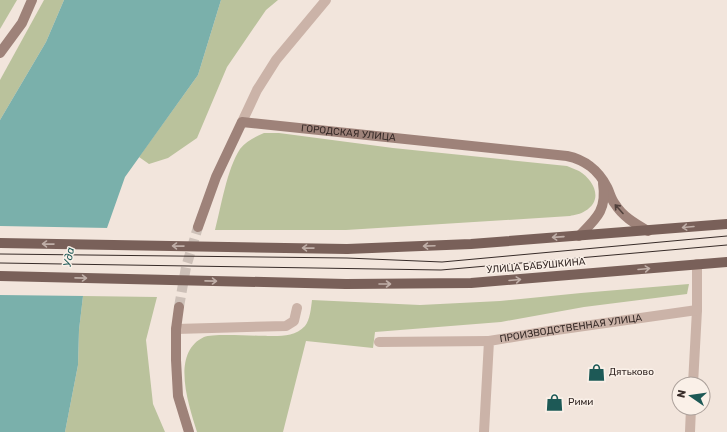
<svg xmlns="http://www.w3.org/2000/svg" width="727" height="432" viewBox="0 0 727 432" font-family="Rubik,sans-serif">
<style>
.green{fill:#bac29c}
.water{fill:#7ab0ab}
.pier{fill:#f2e5dc}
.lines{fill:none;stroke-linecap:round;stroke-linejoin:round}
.secondary-tunnel{stroke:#cdc0b8;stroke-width:10;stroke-dasharray:10 5;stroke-linecap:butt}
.street{stroke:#cbb3a8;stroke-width:10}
.secondary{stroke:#9e8279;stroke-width:10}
.primary{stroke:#796059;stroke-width:10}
.tram{stroke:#372b28;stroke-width:1}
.primary-bridge{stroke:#796059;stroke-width:10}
.oneway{stroke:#51413c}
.oneway2{stroke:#c0afa8}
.labels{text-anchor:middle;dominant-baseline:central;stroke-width:3;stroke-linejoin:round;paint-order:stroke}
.street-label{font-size:10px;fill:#372b28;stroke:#faf0e8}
.poi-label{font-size:10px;fill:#372b28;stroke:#faf0e8;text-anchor:start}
.water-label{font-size:11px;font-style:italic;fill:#1d5956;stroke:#faf0e8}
</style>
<rect width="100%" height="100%" fill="#f2e5dc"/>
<g class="green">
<path d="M 0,0 L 17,0 L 0,29 Z"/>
<path d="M 44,0 L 64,0 L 46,42 L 0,120 L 0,80 Z"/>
<path d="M 221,0 L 278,0 L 266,10 L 227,67 L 197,138 L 168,158 L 149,164 L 139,157 L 198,75 Z"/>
<path d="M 264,133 L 279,133 L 393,148 L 567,166 C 571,168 575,169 579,171 C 594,180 604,200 585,211 C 581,214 574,215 570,216 L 346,230 L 215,230 C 221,207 227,169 240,149 C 246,141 255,137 264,133 Z"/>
<path d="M 689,284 L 687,294 L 584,307 L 501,322 L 375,332 L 373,348 L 306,341 L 283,432 L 197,432 C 189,406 170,353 204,337 C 213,333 255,336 268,336 C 280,336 295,337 305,326 C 310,320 311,308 312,300 L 420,305 L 500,301 L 581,293 Z"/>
<path d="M 83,296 L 157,297 L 146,340 L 153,404 L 165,432 L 65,432 L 78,365 L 79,330 Z"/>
</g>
<path class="water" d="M 64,0 L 221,0 L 198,75 L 125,177 L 83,296 L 79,330 L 78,365 L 65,432 L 0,432 L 0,120 L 46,42 Z"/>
<path class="pier" d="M 0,226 L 109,228 L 85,296 L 0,295 Z"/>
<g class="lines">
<path class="secondary-tunnel" d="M 179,307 L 186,267 L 198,227"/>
<g class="street">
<path d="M 242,122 L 257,90 L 276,60 L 326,0"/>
<path d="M 176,329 L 286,326 L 294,321 L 297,308"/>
<path d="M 379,342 L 489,341"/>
<path d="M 693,384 L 697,310 L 697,264"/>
<path id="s1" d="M 484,432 L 489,341 L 549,331 L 697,310"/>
<path d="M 690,432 L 691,408"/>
</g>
<g class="secondary">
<path d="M 0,53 L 22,23 L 32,0"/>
<path id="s2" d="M 198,227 L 216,177 L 242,122 L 567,156 C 586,160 598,170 607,187 C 610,193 611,199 615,204 C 623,217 636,224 648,231"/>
<path d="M 579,236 C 597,218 607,210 603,183"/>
<path d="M 179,307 L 176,329 L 176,360 L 178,396 L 189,432"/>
</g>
<g class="primary">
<path d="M 347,249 L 471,244 L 727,224"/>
<path d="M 346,284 L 471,283 L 727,262"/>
</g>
<g class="tram">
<path d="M 0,254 L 347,258 L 442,262 L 727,236"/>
<path d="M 0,263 L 441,270 L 727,245"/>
</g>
<g class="primary-bridge">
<path d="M 0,243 L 347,249"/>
<path d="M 0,276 L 346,284"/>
</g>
</g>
<defs><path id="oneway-shaft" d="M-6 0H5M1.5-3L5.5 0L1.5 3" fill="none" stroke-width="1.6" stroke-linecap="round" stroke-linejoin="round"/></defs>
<use class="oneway" href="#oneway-shaft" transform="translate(619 209) rotate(-132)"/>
<g class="oneway2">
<use href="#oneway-shaft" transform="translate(688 227) rotate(175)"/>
<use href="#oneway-shaft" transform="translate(558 237) rotate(176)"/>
<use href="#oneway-shaft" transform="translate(48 244) rotate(-179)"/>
<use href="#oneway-shaft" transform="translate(178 246) rotate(-179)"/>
<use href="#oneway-shaft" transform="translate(429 246) rotate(178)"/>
<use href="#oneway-shaft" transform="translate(308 248) rotate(-179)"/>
<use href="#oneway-shaft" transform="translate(644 269) rotate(-5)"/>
<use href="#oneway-shaft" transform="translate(81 278) rotate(1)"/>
<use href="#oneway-shaft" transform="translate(515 280) rotate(-5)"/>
<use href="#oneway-shaft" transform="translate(211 281) rotate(1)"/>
<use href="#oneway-shaft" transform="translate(385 284)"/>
</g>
<defs>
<symbol id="shop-bare" viewBox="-9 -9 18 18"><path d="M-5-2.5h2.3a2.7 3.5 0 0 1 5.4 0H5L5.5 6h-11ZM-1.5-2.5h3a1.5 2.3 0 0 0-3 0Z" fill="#1d5956" stroke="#faf0e8" stroke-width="2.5" paint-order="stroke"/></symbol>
</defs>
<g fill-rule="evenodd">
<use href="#shop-bare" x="584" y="360" width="25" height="25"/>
<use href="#shop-bare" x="542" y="390" width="25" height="25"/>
</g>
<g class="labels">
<g class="street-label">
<text stroke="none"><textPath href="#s2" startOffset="221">ГОРОДСКАЯ УЛИЦА</textPath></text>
<text transform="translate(536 266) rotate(-5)">УЛИЦА БАБУШКИНА</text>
<text stroke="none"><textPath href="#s1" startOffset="174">ПРОИЗВОДСТВЕННАЯ УЛИЦА</textPath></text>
</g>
<g class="poi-label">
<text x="609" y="372">Дятьково</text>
<text x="568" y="402">Рими</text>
</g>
<g class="water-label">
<text transform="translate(69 257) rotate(-79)">Уда</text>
</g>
</g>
<g transform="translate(691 396) rotate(283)"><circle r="19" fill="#faf0e8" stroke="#aca19b"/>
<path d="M0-3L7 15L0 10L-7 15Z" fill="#1d5956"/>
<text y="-6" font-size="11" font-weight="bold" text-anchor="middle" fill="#372b28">N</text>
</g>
</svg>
